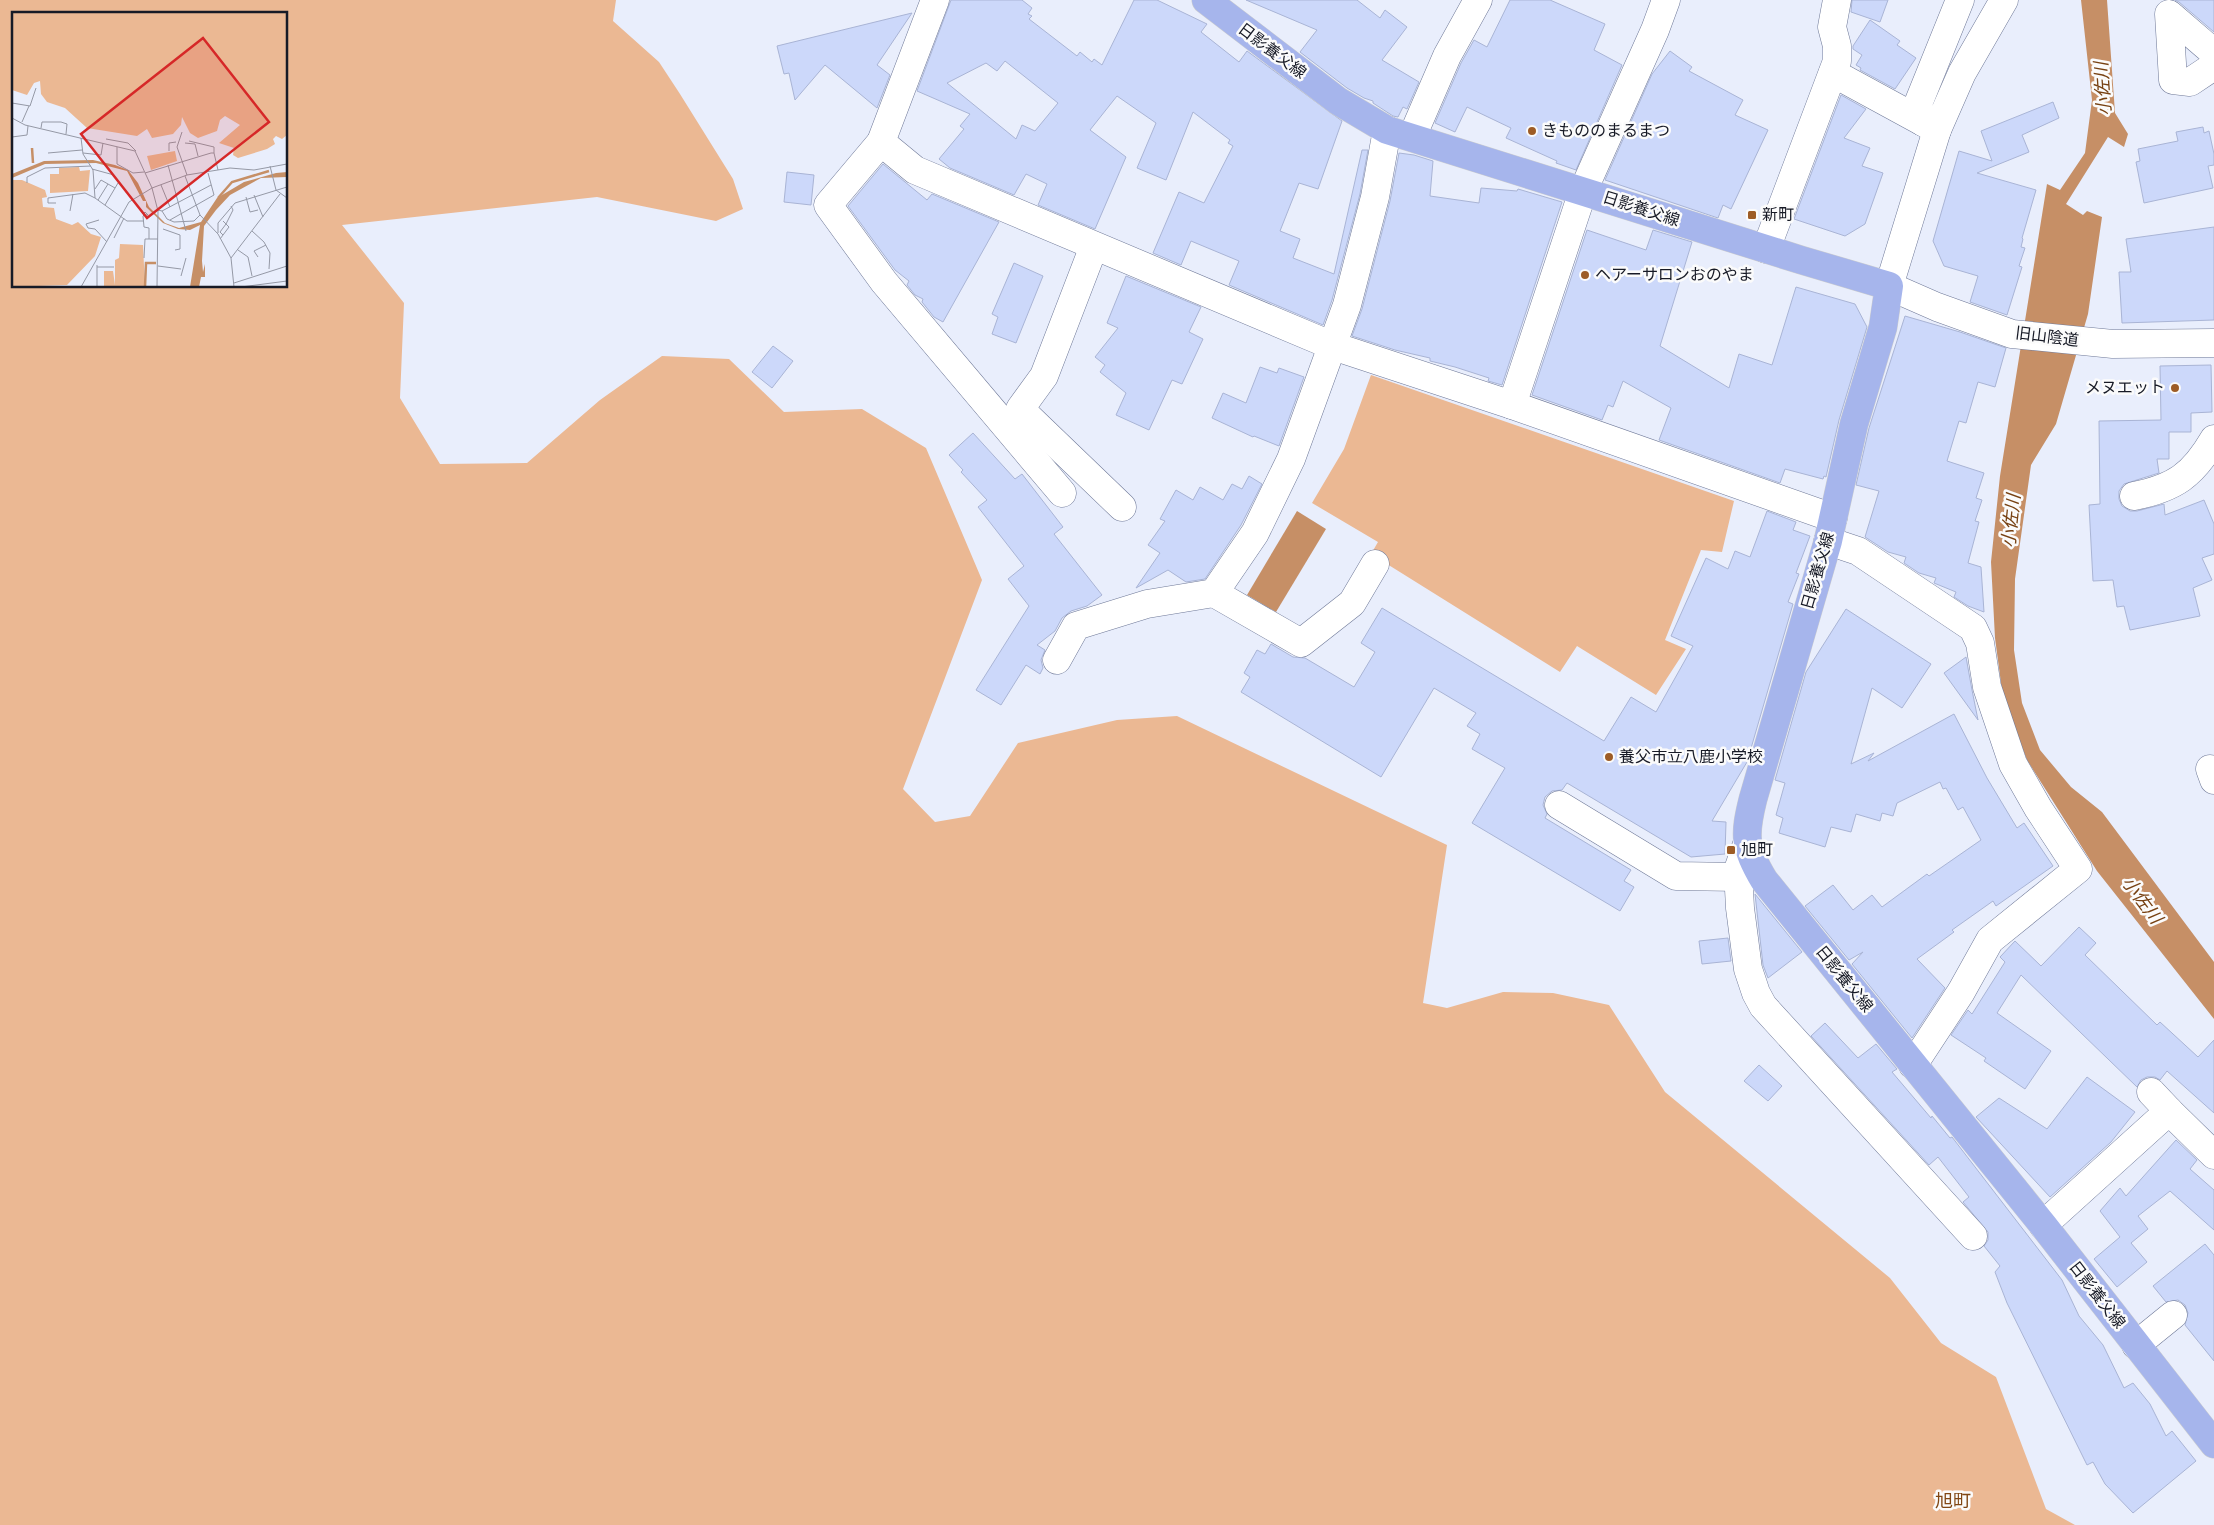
<svg xmlns="http://www.w3.org/2000/svg" width="2214" height="1525" viewBox="0 0 2214 1525" font-family="'Varela Round','Noto Sans JP',sans-serif">
<style>
.green{fill:#ebb893;fill-rule:evenodd}
.water{fill:#c68f66}
.building{fill:#ccd8fa;stroke:#a9b4d5;fill-rule:evenodd}
.lines{fill:none;stroke-linecap:round;stroke-linejoin:round}
.minor-casing{stroke:#6f7998;stroke-width:29}
.major-casing{stroke:#cccdcf;stroke-width:29}
.minor{stroke:#fff;stroke-width:28}
.major{stroke:#a6b5ec;stroke-width:28}
.poi-dot{fill:#9d5c26;stroke:#fbfbfb;stroke-width:2}
.labels{text-anchor:middle;dominant-baseline:central;stroke-width:5;stroke-linejoin:round;paint-order:stroke}
.street-label{font-size:16px;fill:#171a26;stroke:#fbfbfb}
.poi-label{font-size:16px;fill:#171a26;stroke:#fbfbfb;text-anchor:start}
.water-label{font-size:18px;font-style:italic;fill:#774112;stroke:#fbfbfb}
.neighbourhood-label{font-size:18px;fill:#814714;stroke:#fbfbfb}
.inset-river{fill:none;stroke:#c68f66;stroke-width:2.5}
.inset-road{fill:none;stroke:#9599a6;stroke-width:1}
.view{fill:#d62828;fill-opacity:0.15;stroke:#d62828;stroke-width:2.5}
.inset-edge{fill:none;stroke:#171a26;stroke-width:2.5}
</style>
<rect width="100%" height="100%" fill="#e9eefc"/>
<g class="green">
<path d="M 0,0 L 616,0 L 613,21 L 659,62 L 680,94 L 733,179 L 743,209 L 716,221 L 597,197 L 342,225 L 404,303 L 400,398 L 440,464 L 527,463 L 600,400 L 662,356 L 729,359 L 784,412 L 862,409 L 926,448 L 982,580 L 903,789 L 935,822 L 970,816 L 1018,743 L 1117,720 L 1177,716 L 1447,845 L 1423,1003 L 1447,1008 L 1503,992 L 1553,993 L 1609,1005 L 1665,1092 L 1890,1278 L 1941,1343 L 1996,1377 L 2046,1509 L 2075,1525 L 0,1525 ZM 14,14 L 286,14 L 286,286 L 14,286 Z"/>
<path d="M 1371,375 L 1734,501 L 1722,552 L 1701,550 L 1665,640 L 1686,649 L 1656,695 L 1577,646 L 1560,672 L 1371,554 L 1378,542 L 1312,503 L 1344,449 Z"/>
</g>
<g class="water">
<path d="M 2081,0 L 2107,0 L 2115,113 L 2128,134 L 2124,147 L 2108,137 L 2066,204 L 2083,215 L 2087,211 L 2102,217 L 2088,314 L 2056,424 L 2031,465 L 2015,579 L 2014,650 L 2022,703 L 2040,750 L 2071,787 L 2102,812 L 2214,962 L 2214,1019 L 2097,871 L 2027,760 L 2003,698 L 1995,638 L 1991,562 L 2000,476 L 2047,184 L 2060,190 L 2085,153 L 2092,100 Z"/>
<path d="M 1297,511 L 1326,529 L 1276,612 L 1247,595 Z"/>
</g>
<g class="building">
<path d="M 951,0 L 1022,0 L 1032,8 L 1028,14 L 1032,16 L 1029,19 L 1077,56 L 1080,52 L 1092,62 L 1094,59 L 1102,65 L 1134,0 L 1157,0 L 1207,24 L 1201,32 L 1239,62 L 1247,51 L 1342,121 L 1318,189 L 1299,183 L 1280,231 L 1300,239 L 1293,258 L 1334,274 L 1362,150 L 1368,150 L 1360,194 L 1332,300 L 1323,325 L 1229,285 L 1239,261 L 1191,241 L 1181,265 L 1153,253 L 1179,192 L 1204,203 L 1233,146 L 1228,143 L 1230,140 L 1193,112 L 1166,180 L 1137,168 L 1156,123 L 1117,96 L 1090,130 L 1126,157 L 1095,229 L 1038,205 L 1047,184 L 1026,174 L 1014,195 L 950,168 L 939,159 L 964,129 L 960,126 L 970,114 L 917,91 ZM 1005,61 L 1058,103 L 1035,131 L 1022,125 L 1016,139 L 947,83 L 986,63 L 997,71 Z"/>
<path d="M 1246,0 L 1357,0 L 1380,18 L 1385,10 L 1407,27 L 1382,60 L 1419,82 L 1407,109 L 1403,107 L 1398,117 L 1393,116 L 1373,103 L 1373,101 L 1364,98 L 1347,88 L 1300,52 L 1317,30 Z"/>
<path d="M 1510,0 L 1550,0 L 1605,24 L 1594,50 L 1622,65 L 1576,170 L 1556,163 L 1557,161 L 1506,138 L 1511,128 L 1467,107 L 1455,132 L 1435,123 L 1461,63 L 1474,40 L 1487,47 Z"/>
<path d="M 1852,0 L 1888,0 L 1880,22 L 1851,12 Z"/>
<path d="M 2175,0 L 2214,0 L 2214,32 L 2179,2 Z"/>
<path d="M 912,13 L 877,65 L 890,75 L 877,108 L 825,65 L 795,100 L 789,73 L 784,74 L 777,46 Z"/>
<path d="M 1870,20 L 1900,41 L 1897,45 L 1916,58 L 1895,89 L 1860,70 L 1861,68 L 1856,65 L 1862,55 L 1853,49 L 1853,46 Z"/>
<path d="M 1670,51 L 1692,67 L 1689,71 L 1743,100 L 1735,115 L 1768,130 L 1731,209 L 1723,205 L 1718,218 L 1605,180 L 1652,74 Z"/>
<path d="M 1841,95 L 1866,109 L 1844,138 L 1870,148 L 1862,166 L 1883,173 L 1865,224 L 1845,236 L 1794,219 Z"/>
<path d="M 2053,102 L 2059,118 L 2022,135 L 2029,152 L 1977,173 L 2036,190 L 2022,238 L 2023,239 L 2021,247 L 2025,248 L 2019,266 L 2022,267 L 2007,315 L 1970,302 L 1978,276 L 1944,266 L 1933,241 L 1959,151 L 1992,161 L 1981,131 Z"/>
<path d="M 2203,127 L 2204,133 L 2209,131 L 2214,154 L 2214,165 L 2208,166 L 2213,188 L 2144,203 L 2136,162 L 2140,161 L 2138,149 L 2178,141 L 2176,132 Z"/>
<path d="M 1399,153 L 1414,155 L 1433,161 L 1430,196 L 1479,203 L 1481,188 L 1517,191 L 1518,189 L 1562,202 L 1502,385 L 1488,381 L 1489,378 L 1455,367 L 1430,361 L 1430,358 L 1395,350 L 1352,336 L 1362,309 L 1390,201 Z"/>
<path d="M 883,164 L 927,200 L 932,194 L 999,222 L 943,322 L 934,317 L 922,302 L 923,299 L 915,295 L 907,285 L 909,281 L 895,270 L 848,206 Z"/>
<path d="M 787,172 L 814,175 L 811,205 L 784,202 Z"/>
<path d="M 2214,227 L 2214,320 L 2122,323 L 2119,272 L 2131,272 L 2126,239 Z"/>
<path d="M 1587,230 L 1646,250 L 1653,230 L 1692,242 L 1660,346 L 1729,388 L 1739,354 L 1772,365 L 1796,287 L 1855,304 L 1867,327 L 1839,420 L 1826,477 L 1824,476 L 1823,479 L 1785,469 L 1780,483 L 1659,440 L 1671,408 L 1623,381 L 1613,407 L 1608,405 L 1602,420 L 1532,395 Z"/>
<path d="M 1014,263 L 1043,276 L 1016,343 L 992,334 L 998,317 L 992,314 Z"/>
<path d="M 1126,276 L 1201,307 L 1189,332 L 1203,339 L 1182,384 L 1172,380 L 1149,430 L 1116,415 L 1126,393 L 1100,372 L 1105,365 L 1095,357 L 1118,328 L 1107,323 Z"/>
<path d="M 1905,316 L 1960,332 L 2006,348 L 1995,387 L 1978,382 L 1966,423 L 1959,421 L 1947,461 L 1984,473 L 1976,498 L 1982,500 L 1975,521 L 1979,522 L 1968,563 L 1981,567 L 1984,612 L 1968,606 L 1954,597 L 1956,592 L 1934,583 L 1936,578 L 1919,573 L 1904,563 L 1906,557 L 1888,552 L 1865,537 L 1879,491 L 1856,485 L 1869,428 Z"/>
<path d="M 773,346 L 793,361 L 772,388 L 752,372 Z"/>
<path d="M 2211,365 L 2212,412 L 2191,413 L 2191,432 L 2169,432 L 2169,459 L 2157,459 L 2159,473 L 2124,484 L 2119,491 L 2119,499 L 2122,506 L 2130,511 L 2137,511 L 2164,504 L 2165,515 L 2204,500 L 2214,524 L 2214,554 L 2202,558 L 2212,580 L 2193,588 L 2200,616 L 2130,630 L 2124,606 L 2117,607 L 2113,580 L 2093,581 L 2089,505 L 2100,504 L 2099,421 L 2161,420 L 2160,366 Z"/>
<path d="M 1260,367 L 1277,373 L 1279,368 L 1304,377 L 1279,446 L 1254,436 L 1253,437 L 1212,418 L 1223,393 L 1246,403 Z"/>
<path d="M 973,433 L 1015,479 L 1022,474 L 1063,527 L 1054,534 L 1102,595 L 1087,606 L 1071,611 L 1062,618 L 1055,631 L 1037,645 L 1045,650 L 1041,660 L 1043,668 L 1040,674 L 1026,665 L 1001,705 L 976,690 L 1029,606 L 1008,579 L 1024,566 L 978,507 L 987,500 L 961,472 L 963,470 L 949,455 Z"/>
<path d="M 1249,476 L 1262,484 L 1241,525 L 1205,579 L 1186,582 L 1168,570 L 1136,588 L 1160,553 L 1148,545 L 1165,521 L 1160,519 L 1176,490 L 1193,500 L 1200,487 L 1223,500 L 1232,484 L 1242,489 Z"/>
<path d="M 1767,511 L 1796,522 L 1793,530 L 1810,536 L 1796,573 L 1799,574 L 1788,602 L 1793,604 L 1747,762 L 1712,821 L 1726,822 L 1725,854 L 1691,857 L 1567,783 L 1562,790 L 1552,791 L 1545,797 L 1543,805 L 1547,814 L 1545,818 L 1631,870 L 1624,881 L 1634,887 L 1620,911 L 1472,823 L 1505,768 L 1472,749 L 1480,734 L 1467,726 L 1476,713 L 1434,688 L 1381,777 L 1241,692 L 1250,677 L 1244,673 L 1257,650 L 1265,654 L 1271,644 L 1293,657 L 1305,658 L 1354,687 L 1375,652 L 1361,643 L 1382,608 L 1604,741 L 1631,697 L 1656,712 L 1693,646 L 1671,636 L 1706,558 L 1728,569 L 1735,551 L 1750,557 Z"/>
<path d="M 1846,609 L 1931,664 L 1902,708 L 1872,688 L 1851,764 L 1874,753 L 1868,761 L 1954,714 L 1987,778 L 2017,828 L 2024,823 L 2053,866 L 1996,906 L 1993,901 L 1952,930 L 1954,932 L 1917,959 L 1945,988 L 1912,1038 L 1852,964 L 1863,952 L 1849,960 L 1805,906 L 1833,885 L 1853,910 L 1872,895 L 1882,907 L 1927,874 L 1929,876 L 1981,840 L 1963,807 L 1958,810 L 1946,788 L 1943,789 L 1940,782 L 1897,803 L 1893,816 L 1882,813 L 1880,821 L 1856,814 L 1851,832 L 1831,827 L 1825,847 L 1779,833 L 1783,818 L 1776,815 L 1785,783 L 1775,780 L 1806,672 Z"/>
<path d="M 1966,657 L 1972,690 L 1978,720 L 1944,673 Z"/>
<path d="M 1755,894 L 1802,952 L 1768,978 L 1763,965 Z"/>
<path d="M 2079,927 L 2096,943 L 2085,955 L 2157,1025 L 2160,1022 L 2198,1057 L 2214,1040 L 2214,1113 L 2167,1071 L 2160,1080 L 2155,1077 L 2147,1077 L 2141,1080 L 2137,1087 L 2021,975 L 1997,1013 L 2051,1051 L 2025,1089 L 1984,1061 L 1986,1058 L 1951,1035 L 1968,1010 L 1972,1014 L 2005,962 L 2000,957 L 2015,941 L 2041,966 Z"/>
<path d="M 1728,938 L 1731,961 L 1702,964 L 1699,941 Z"/>
<path d="M 1825,1023 L 1858,1058 L 1876,1044 L 1897,1069 L 1892,1072 L 1931,1118 L 1932,1116 L 1950,1138 L 1952,1137 L 2062,1280 L 2079,1316 L 2103,1345 L 2124,1388 L 2133,1383 L 2150,1404 L 2166,1436 L 2172,1431 L 2196,1461 L 2133,1513 L 2105,1484 L 2093,1462 L 2087,1465 L 2007,1303 L 1995,1272 L 2000,1266 L 1984,1246 L 1988,1240 L 1988,1232 L 1963,1202 L 1969,1197 L 1938,1157 L 1929,1165 L 1811,1036 Z"/>
<path d="M 1759,1065 L 1782,1086 L 1768,1101 L 1744,1081 Z"/>
<path d="M 2087,1077 L 2135,1112 L 2111,1142 L 2050,1197 L 1976,1117 L 1999,1098 L 2047,1129 Z"/>
<path d="M 2176,1140 L 2197,1160 L 2190,1169 L 2214,1190 L 2214,1230 L 2170,1191 L 2138,1216 L 2148,1229 L 2131,1243 L 2147,1262 L 2117,1287 L 2094,1259 L 2120,1237 L 2100,1211 L 2120,1188 L 2126,1196 Z"/>
<path d="M 2205,1244 L 2214,1255 L 2214,1361 L 2185,1325 L 2188,1313 L 2185,1305 L 2178,1300 L 2166,1302 L 2153,1286 Z"/>
</g>
<g class="lines">
<defs>
<g id="minor">
<path d="M 935,0 L 881,142 L 915,170 L 1333,346 L 1512,405 L 1833,518"/>
<path d="M 2004,0 L 1962,73 L 1937,130 L 1889,286 L 1937,307 L 2012,334 L 2113,344 L 2214,343"/>
<path d="M 2214,55 L 2213,52 L 2169,14 L 2173,80 L 2190,82 L 2214,66"/>
<path d="M 1833,73 L 1923,122"/>
<path d="M 1937,130 L 1923,122 L 1918,104 L 1960,0"/>
<path d="M 1412,137 L 1447,56 L 1478,0"/>
<path d="M 881,142 L 828,205 L 884,282 L 1062,493"/>
<path d="M 1094,246 L 1044,376 L 1020,409 L 1122,507"/>
<path d="M 1766,249 L 1837,61 L 1837,46 L 1832,27 L 1837,0"/>
<path d="M 1512,405 L 1583,191 L 1655,30 L 1666,0"/>
<path d="M 2134,496 C 2175,488 2193,475 2214,439"/>
<path d="M 1828,541 L 1858,551 L 1973,628 L 1980,643 L 1987,687 L 2013,764 L 2038,808 L 2078,869 L 1990,940 L 1961,992 L 1913,1065"/>
<path d="M 1214,593 L 1301,643 L 1352,603 L 1375,564"/>
<path d="M 1057,660 L 1076,626 L 1147,604 L 1214,593 L 1255,533 L 1291,459 L 1347,305 L 1375,197 L 1387,130"/>
<path d="M 2210,769 L 2214,780"/>
<path d="M 1559,805 L 1676,876 L 1738,877"/>
<path d="M 1747,844 L 1738,870 L 1740,908 L 1748,969 L 1756,993 L 1763,1006 L 1973,1236"/>
<path d="M 2151,1092 L 2169,1111"/>
<path d="M 2043,1225 L 2169,1111 L 2214,1155"/>
<path d="M 2136,1345 L 2173,1315"/>
</g>
<path id="major" d="M 1206,0 L 1338,101 L 1387,130 L 1801,260 L 1889,286 L 1883,327 L 1854,424 L 1828,541 L 1753,799 C 1744,835 1744,847 1764,880 L 2043,1225 L 2214,1444"/>
</defs>
<use href="#minor" class="minor-casing"/>
<use href="#major" class="major-casing"/>
<use href="#minor" class="minor"/>
<use href="#major" class="major"/>
</g>
<g class="poi-dot">
<circle cx="1532" cy="131" r="5"/>
<rect x="1747" y="210" width="10" height="10" rx="2.5"/>
<circle cx="1585" cy="275" r="5"/>
<circle cx="2175" cy="388" r="5"/>
<circle cx="1609" cy="757" r="5"/>
<rect x="1726" y="845" width="10" height="10" rx="2.5"/>
</g>
<g class="labels">
<g class="street-label">
<text transform="translate(1272 51) rotate(37)">日影養父線</text>
<text transform="translate(1641 209) rotate(18)">日影養父線</text>
<text transform="translate(2047 337) rotate(7)">旧山陰道</text>
<text transform="translate(1818 571) rotate(-74)">日影養父線</text>
<text transform="translate(1844 979) rotate(51)">日影養父線</text>
<text transform="translate(2097 1295) rotate(52)">日影養父線</text>
</g>
<g class="poi-label">
<text x="1542" y="131">きもののまるまつ</text>
<text x="1762" y="215">新町</text>
<text x="1595" y="275">ヘアーサロンおのやま</text>
<text x="2165" y="388" text-anchor="end">メヌエット</text>
<text x="1619" y="757">養父市立八鹿小学校</text>
<text x="1741" y="850">旭町</text>
</g>
<g class="water-label">
<text transform="translate(2103 89) rotate(-94)">小佐川</text>
<text transform="translate(2011 521) rotate(-84)">小佐川</text>
<text transform="translate(2142 900) rotate(53)">小佐川</text>
</g>
<g class="neighbourhood-label">
<text x="1953" y="1501">旭町</text>
</g>
</g>
<g transform="translate(12 12)">
<rect width="275" height="275" fill="#e9eefc"/>
<path d="M 0,0 L 275,0 L 275,123 L 270,127 L 264,124 L 261,127 L 263,132 L 255,137 L 226,146 L 221,143 L 222,136 L 207,131 L 228,113 L 213,104 L 208,108 L 205,119 L 186,126 L 178,121 L 170,105 L 169,113 L 161,122 L 140,126 L 135,117 L 125,124 L 75,116 L 53,96 L 35,90 L 29,82 L 28,69 L 22,71 L 15,83 L 0,78 ZM 163,139 L 165,149 L 139,158 L 135,144 ZM 67,155 L 68,159 L 78,158 L 76,179 L 38,181 L 38,162 L 47,162 L 47,156 ZM 0,168 L 10,168 L 33,178 L 35,185 L 30,186 L 31,195 L 42,196 L 44,207 L 60,213 L 66,210 L 79,222 L 89,225 L 83,244 L 55,273 L 0,275 ZM 108,232 L 131,233 L 133,275 L 92,275 L 92,259 L 101,259 L 103,273 L 103,248 L 107,246 Z" fill="#ebb893"/>
<path d="M 81,148 L 103,153 L 116,158 L 126,171 L 137,195 L 153,211 L 167,216 L 189,210 L 205,186 L 232,170 L 264,161 L 275,160 L 275,165 L 249,166 L 218,183 L 204,198 L 192,214 L 190,249 L 191,260 L 193,252 L 193,265 L 189,265 L 187,275 L 178,275 L 188,213 L 178,218 L 166,217 L 151,211 L 134,195 L 134,189 L 131,189 L 115,159 L 84,151 L 33,152 L 0,166 L 0,162 L 32,149 Z" fill="#c68f66"/>
<path class="inset-river" d="M 20,136 L 21,151M 206,186 L 220,170 L 257,159M 133,275 L 134,251 L 144,251"/>
<path class="inset-road" d="M 0,91 L 18,94 L 24,76M 0,106 L 13,113 L 123,139 L 140,176 L 175,163 L 218,156 L 242,158 L 275,152M 10,110 L 17,94M 29,116 L 30,110 L 49,110 L 55,112 L 54,122M 170,120 L 165,135 L 175,163M 0,125 L 15,123 L 16,114M 69,126 L 71,142 L 81,158 L 83,186 L 115,209 L 132,209M 94,127 L 116,131 L 124,139M 177,129 L 202,135 L 202,141M 173,131 L 183,132 L 186,144M 105,135 L 105,152 L 121,161 L 132,160M 157,139 L 157,131 L 164,130M 36,141 L 70,138M 71,141 L 89,143 L 91,131M 156,153 L 174,219M 258,154 L 264,178 L 275,186M 80,157 L 102,163M 133,161 L 199,141 L 202,141 L 206,158M 173,164 L 188,203 L 206,222 L 219,246 L 222,275M 15,171 L 15,165 L 33,156 L 79,154M 149,173 L 158,195M 83,177 L 89,168 L 103,176M 242,183 L 251,205M 234,185 L 238,200 L 246,198M 86,188 L 96,172M 44,191 L 36,191 L 36,186 L 73,181 L 83,186M 93,193 L 106,171M 146,198 L 150,199 L 199,173M 58,199 L 61,182M 150,199 L 155,207 L 162,210 L 182,209 L 188,203M 132,203 L 136,203 L 133,200 L 132,201 L 132,203 L 131,204 L 132,215 L 137,216 L 137,227M 87,208 L 74,212 L 76,216 L 83,217 L 95,230M 158,208 L 202,183 L 196,161M 211,209 L 214,212 L 208,220 L 211,223M 151,217 L 168,223 L 168,237 L 163,238M 240,219 L 252,230 L 258,241 L 257,257M 206,221 L 206,211 L 223,191 L 275,175M 102,226 L 112,206M 208,227 L 217,215 L 214,212 L 221,198 L 219,194M 226,238 L 236,245 L 240,264M 246,245 L 242,239 L 254,233M 132,246 L 133,227 L 146,227M 219,246 L 268,182M 85,253 L 85,275M 146,254 L 169,257M 85,255 L 102,255M 169,264 L 174,246M 222,271 L 275,254M 69,275 L 117,190 L 140,176 L 146,199 L 145,275M 229,275 L 275,269"/>
<path class="view" d="M 191,26 L 257,110 L 135,206 L 69,122 Z"/>
<rect width="275" height="275" class="inset-edge"/>
</g>
</svg>
